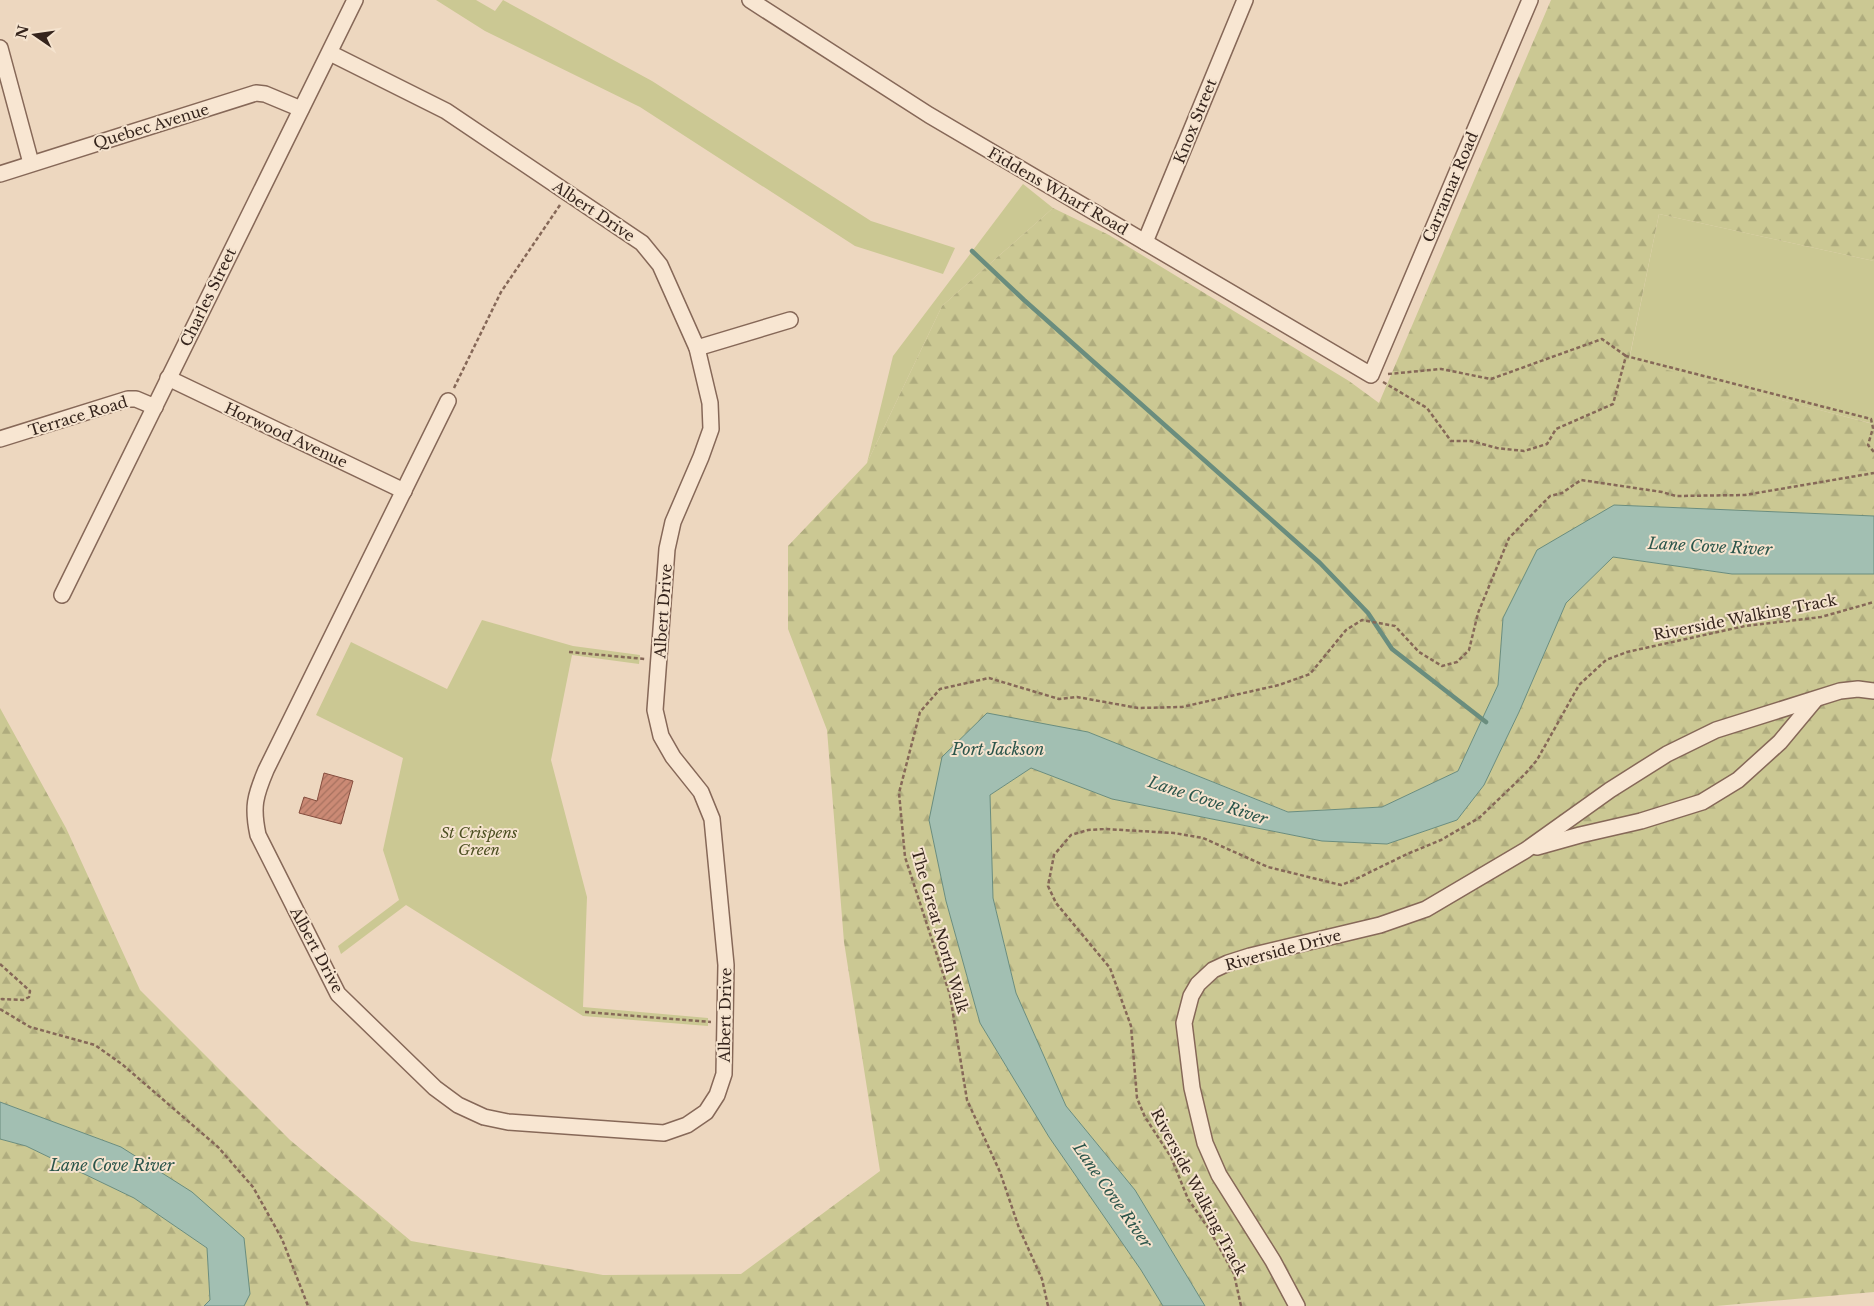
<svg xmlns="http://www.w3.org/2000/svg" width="1874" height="1306" viewBox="0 0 1874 1306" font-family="'Libre Baskerville',serif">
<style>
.green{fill:#cbc893}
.forest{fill:url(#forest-firs)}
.water{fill:#a2bfb2;stroke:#6a8d7e}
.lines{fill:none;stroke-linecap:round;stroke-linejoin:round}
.stream{stroke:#6a8d7e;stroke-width:4.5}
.building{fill:url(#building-hatch);stroke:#854d3e}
.minor-casing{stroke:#866858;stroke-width:18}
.path{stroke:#866858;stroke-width:2.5;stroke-dasharray:4 2.5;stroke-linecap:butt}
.minor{stroke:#f8e6d2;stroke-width:15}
.labels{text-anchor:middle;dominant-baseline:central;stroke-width:4;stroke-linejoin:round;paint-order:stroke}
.street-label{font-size:15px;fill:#35241c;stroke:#f5e3ce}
.park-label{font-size:15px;font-style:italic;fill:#4e5123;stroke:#f5e3ce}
.water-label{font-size:16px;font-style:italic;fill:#2b554b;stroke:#f5e3ce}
</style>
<defs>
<pattern id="forest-firs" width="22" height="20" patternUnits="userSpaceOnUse" patternTransform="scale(1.25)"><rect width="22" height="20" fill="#cbc893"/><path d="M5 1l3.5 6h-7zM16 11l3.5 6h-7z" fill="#afac7e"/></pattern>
<pattern id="building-hatch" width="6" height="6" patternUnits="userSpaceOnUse" patternTransform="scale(1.25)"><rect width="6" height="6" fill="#cb8a75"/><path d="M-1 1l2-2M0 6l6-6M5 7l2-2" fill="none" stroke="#a6715f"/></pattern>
</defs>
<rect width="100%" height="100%" fill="#edd7bf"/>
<g class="green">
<path d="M 436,0 L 476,0 L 495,11 L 503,0 L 652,81 L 871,221 L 955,248 L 943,274 L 855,246 L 640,107 L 485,31 Z"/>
<path d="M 1023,184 L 1053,208 L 942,306 L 867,463 L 893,356 Z"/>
<path d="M 1659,214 L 1874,261 L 1874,424 L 1629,361 Z"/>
<path d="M 482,620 L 573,646 L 640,655 L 639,664 L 572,655 L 551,760 L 587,897 L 583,1007 L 708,1018 L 708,1026 L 583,1016 L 406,905 L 341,954 L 338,946 L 399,900 L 383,850 L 403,758 L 316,715 L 351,642 L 447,689 Z"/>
</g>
<g class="forest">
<path d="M 1551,0 L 1874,0 L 1874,261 L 1659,214 L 1629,360 L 1873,424 L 1874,422 L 1874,516 L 1614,505 L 1503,618 L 1498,685 L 1458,771 L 1382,807 L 1289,812 L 1088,732 L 929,820 L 946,901 L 980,1023 L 1049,1137 L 1141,1270 L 1163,1306 L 244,1306 L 250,1293 L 121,1147 L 0,1102 L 0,708 L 66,828 L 140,990 L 290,1140 L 411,1241 L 603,1275 L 741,1274 L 880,1171 L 844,942 L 827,730 L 788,629 L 788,546 L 867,463 L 942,306 L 1053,208 L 1109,235 L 1349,381 L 1379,403 Z"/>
<path d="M 1613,557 L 1732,574 L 1874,574 L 1874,1292 L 1716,1306 L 1205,1306 L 1135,1190 L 1066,1106 L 1016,993 L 993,898 L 990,795 L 1031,768 L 1112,799 L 1322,841 L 1387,844 L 1457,820 L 1484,785 L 1519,712 L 1566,603 Z"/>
<path d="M 0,1139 L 26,1146 L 134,1198 L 207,1248 L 210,1300 L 204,1306 L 0,1306 Z"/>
</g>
<g class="water">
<path d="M 1614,505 L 1874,516 L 1874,574 L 1732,574 L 1613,557 L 1566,603 L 1519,712 L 1484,785 L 1457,820 L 1387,844 L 1322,841 L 1112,799 L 1031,768 L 990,795 L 993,898 L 1016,993 L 1066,1106 L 1135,1190 L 1205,1306 L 1163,1306 L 1141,1270 L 1049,1137 L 980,1023 L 946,901 L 929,820 L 942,757 L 987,713 L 1088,732 L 1288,812 L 1382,807 L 1458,771 L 1498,685 L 1503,618 L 1537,550 Z"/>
<path d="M 0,1102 L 121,1147 L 192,1192 L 244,1238 L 250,1294 L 244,1306 L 204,1306 L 210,1300 L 207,1248 L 134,1198 L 26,1146 L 0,1139 Z"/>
</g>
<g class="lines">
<path class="stream" d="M 972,251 L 1024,300 L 1320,563 L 1368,613 L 1392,649 L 1486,722"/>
</g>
<path class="building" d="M 324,773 L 353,781 L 341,824 L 299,813 L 304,797 L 317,801 Z"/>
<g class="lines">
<defs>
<g id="minor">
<path d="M 750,0 L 929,115 L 1371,375 L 1530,0"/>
<path d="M 0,48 L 31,163"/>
<path d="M 330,53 L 446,111 L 642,243 L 660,265 L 697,348 L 710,403 L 711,429 L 701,457 L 673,522 L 667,549 L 655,710 L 661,736 L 673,757 L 701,792 L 712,819 L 726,965 L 724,1074 L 717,1095 L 706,1112 L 687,1125 L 664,1133 L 508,1122 L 484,1117 L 458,1105 L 435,1088 L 338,994 L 258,835 C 252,807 255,796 266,770 L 448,401"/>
<path d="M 0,174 L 256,93 L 265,94 L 301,109"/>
<path d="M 1145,242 L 1245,0"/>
<path d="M 697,348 L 790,320"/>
<path d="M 168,378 L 404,491"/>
<path d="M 0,439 L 128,399 L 136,399 L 155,407"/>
<path d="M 62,595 L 355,0"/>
<path d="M 1537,847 L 1580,835 L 1641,821 L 1702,802 L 1738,780 L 1780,742 L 1815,700"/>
<path d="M 1297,1306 L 1273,1261 L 1219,1175 L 1205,1143 L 1192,1088 L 1184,1023 L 1191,996 L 1198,984 L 1213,970 L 1228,963 L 1250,956 L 1380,925 L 1426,909 L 1526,850 L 1610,790 L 1667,754 L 1716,730 L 1840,691 L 1858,689 L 1874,691"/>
</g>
</defs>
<use href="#minor" class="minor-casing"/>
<g class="path">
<path d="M 1388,374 L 1441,369 L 1491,379 L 1602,339 L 1626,356"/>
<path d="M 1383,382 L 1427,408 L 1451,441 L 1471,441 L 1497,448 L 1524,451 L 1547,444 L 1556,429 L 1613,404 L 1626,356 L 1871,419 L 1873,428 L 1868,445 L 1874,452"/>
<path d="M 454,388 L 501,292 L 560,205"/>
<path d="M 569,652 L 645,659"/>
<path d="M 0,964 L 30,991 L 29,997 L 23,1000 L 2,999 L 0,1001"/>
<path d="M 0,1009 L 30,1027 L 95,1045 L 123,1065 L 218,1147 L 253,1187 L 282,1239 L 308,1306"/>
<path d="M 585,1012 L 711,1022"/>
<path d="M 1048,1306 L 1042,1279 L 1019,1228 L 1000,1172 L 967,1100 L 950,995 L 905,857 L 899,793 L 920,712 L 940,689 L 989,678 L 1059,699 L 1077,697 L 1138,708 L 1182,707 L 1279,685 L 1310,674 L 1346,630 L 1362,620 L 1395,626 L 1419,652 L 1442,666 L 1457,662 L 1469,650 L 1478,613 L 1509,538 L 1550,496 L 1562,493 L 1581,480 L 1662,492 L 1676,496 L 1745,495 L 1874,473"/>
<path d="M 1241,1306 L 1234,1274 L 1209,1229 L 1188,1199 L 1171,1157 L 1145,1117 L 1137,1098 L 1131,1026 L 1110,968 L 1056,903 L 1048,886 L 1054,855 L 1071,835 L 1088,830 L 1106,829 L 1174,833 L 1203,838 L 1268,867 L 1341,885 L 1354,880 L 1407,854 L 1441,840 L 1479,818 L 1525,774 L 1537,760 L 1579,685 L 1606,660 L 1627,652 L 1745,626 L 1821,617 L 1874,602"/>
</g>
<use href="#minor" class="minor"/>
</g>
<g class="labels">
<g class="street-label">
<text transform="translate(1195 121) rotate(-68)">Knox Street</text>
<text transform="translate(151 126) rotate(-17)">Quebec Avenue</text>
<text transform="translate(1450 187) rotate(-67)">Carramar Road</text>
<text transform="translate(1058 191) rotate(30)">Fiddens Wharf Road</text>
<text transform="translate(594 211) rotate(34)">Albert Drive</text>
<text transform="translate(208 297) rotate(-64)">Charles Street</text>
<text transform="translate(78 416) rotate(-17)">Terrace Road</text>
<text transform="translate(286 435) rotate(25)">Horwood Avenue</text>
<text transform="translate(663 611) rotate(-86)">Albert Drive</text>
<text transform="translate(1745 617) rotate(-11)">Riverside Walking Track</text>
<text transform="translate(940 931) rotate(74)">The Great North Walk</text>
<text transform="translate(317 950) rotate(62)">Albert Drive</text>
<text transform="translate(1283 950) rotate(-15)">Riverside Drive</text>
<text transform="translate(725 1015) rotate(-89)">Albert Drive</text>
<text transform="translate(1199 1192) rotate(62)">Riverside Walking Track</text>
</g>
<g class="park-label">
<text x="479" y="832">St Crispens<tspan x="479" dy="17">Green</tspan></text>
</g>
<g class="water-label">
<text transform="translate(1710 546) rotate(3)">Lane Cove River</text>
<text x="998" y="749">Port Jackson</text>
<text transform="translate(1208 800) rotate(18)">Lane Cove River</text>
<text x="112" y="1165">Lane Cove River</text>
<text transform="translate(1113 1195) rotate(55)">Lane Cove River</text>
</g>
</g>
<g transform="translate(35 35) rotate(283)" stroke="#f5e3ce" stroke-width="4" paint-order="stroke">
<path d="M0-4L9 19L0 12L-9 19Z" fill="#35241c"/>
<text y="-8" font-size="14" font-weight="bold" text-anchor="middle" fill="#35241c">N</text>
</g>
</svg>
